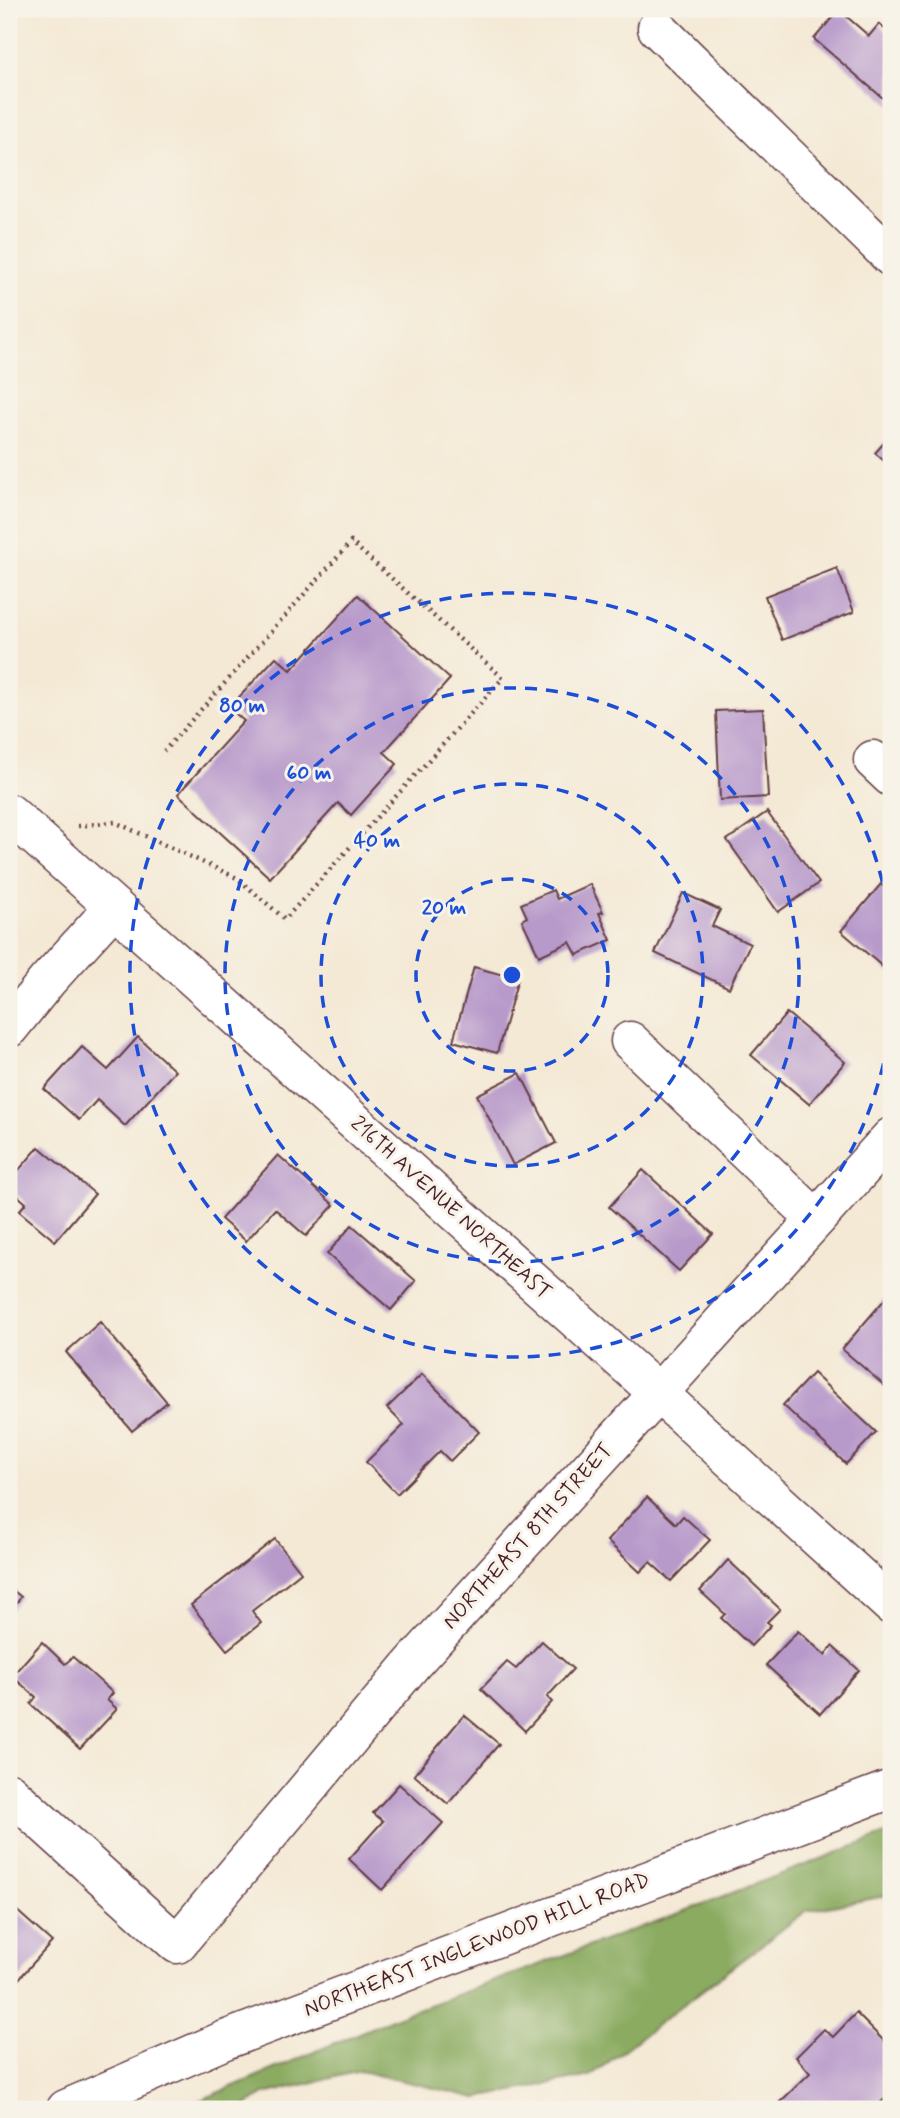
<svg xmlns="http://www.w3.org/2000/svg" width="900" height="2118" viewBox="0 0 900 2118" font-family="Mynerve,sans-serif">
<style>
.forest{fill:#8aab60;stroke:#6a6546;stroke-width:2}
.building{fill:#b799ca}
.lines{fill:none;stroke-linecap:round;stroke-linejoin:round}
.minor-casing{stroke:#643d44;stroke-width:41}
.path{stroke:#643d44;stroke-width:4.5;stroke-dasharray:2 5;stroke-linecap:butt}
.minor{stroke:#fff;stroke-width:38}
.ring{fill:none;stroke:#1d4ed8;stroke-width:3.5;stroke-dasharray:12 9}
.labels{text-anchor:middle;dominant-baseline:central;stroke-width:6;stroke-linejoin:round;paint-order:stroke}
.street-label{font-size:21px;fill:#4a1f2b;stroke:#f7f3e8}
.centre{fill:#1d4ed8;stroke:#f7f3e8;stroke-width:3.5}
.ring-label{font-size:21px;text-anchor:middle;font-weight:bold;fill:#1d4ed8;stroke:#f7f3e8;stroke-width:6;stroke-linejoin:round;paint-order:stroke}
</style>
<rect width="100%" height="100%" fill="#f7f3e8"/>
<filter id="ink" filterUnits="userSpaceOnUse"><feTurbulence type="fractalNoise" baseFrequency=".0143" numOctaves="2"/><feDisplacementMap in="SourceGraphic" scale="14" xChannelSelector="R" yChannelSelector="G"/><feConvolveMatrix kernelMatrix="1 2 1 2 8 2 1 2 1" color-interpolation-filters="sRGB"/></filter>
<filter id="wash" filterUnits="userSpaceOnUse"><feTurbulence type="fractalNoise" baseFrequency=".00686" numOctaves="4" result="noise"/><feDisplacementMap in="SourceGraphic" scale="28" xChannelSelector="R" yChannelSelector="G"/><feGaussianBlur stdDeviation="1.57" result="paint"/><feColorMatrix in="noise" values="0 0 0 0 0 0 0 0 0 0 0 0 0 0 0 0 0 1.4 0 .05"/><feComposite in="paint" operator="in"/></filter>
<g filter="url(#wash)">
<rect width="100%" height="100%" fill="#f4e9d5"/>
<path class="forest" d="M 891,1832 L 891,1895 L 806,1911 L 590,2076 L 477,2098 L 360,2071 L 264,2094 L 241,2109 L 180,2109 L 399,2016 L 685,1911 Z"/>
<g id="blocks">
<g class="building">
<path d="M 839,10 L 869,36 L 879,24 L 891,35 L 891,105 L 814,39 Z"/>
<path d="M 891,435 L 891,467 L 875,453 Z"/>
<path d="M 837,568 L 854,612 L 782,640 L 765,596 Z"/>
<path d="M 358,595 L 450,679 L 384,752 L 397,764 L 351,815 L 338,803 L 270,878 L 178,794 L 244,721 L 229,708 L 276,657 L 291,670 Z"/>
<path d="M 763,709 L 768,797 L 720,800 L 716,711 Z"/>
<path d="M 767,812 L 819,883 L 778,912 L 727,840 Z"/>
<path d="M 590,884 L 603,912 L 599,913 L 611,940 L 577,955 L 570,942 L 539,956 L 522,920 L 527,917 L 521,904 L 553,890 L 557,899 Z"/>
<path d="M 881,884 L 891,893 L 891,974 L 841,931 Z"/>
<path d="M 683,893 L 720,910 L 712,926 L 750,944 L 729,988 L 655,953 Z"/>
<path d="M 474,967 L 518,979 L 497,1053 L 453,1041 Z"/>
<path d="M 787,1013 L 845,1062 L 809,1104 L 751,1055 Z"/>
<path d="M 138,1037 L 175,1071 L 125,1126 L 97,1100 L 79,1120 L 44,1089 L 82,1047 L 108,1070 Z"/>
<path d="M 520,1073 L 556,1143 L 513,1165 L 477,1095 Z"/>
<path d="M 39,1147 L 95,1194 L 55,1241 L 19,1211 L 26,1203 L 9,1188 L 9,1169 L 11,1166 L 18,1171 Z"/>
<path d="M 278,1155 L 334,1205 L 306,1236 L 275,1209 L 246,1241 L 221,1219 Z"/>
<path d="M 643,1170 L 713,1234 L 679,1271 L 609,1207 Z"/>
<path d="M 352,1225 L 416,1281 L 391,1310 L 327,1254 Z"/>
<path d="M 891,1292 L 891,1380 L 886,1387 L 842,1349 Z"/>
<path d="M 100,1322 L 167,1402 L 132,1431 L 66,1352 Z"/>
<path d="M 813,1373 L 876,1432 L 846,1464 L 783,1405 Z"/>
<path d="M 422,1374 L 479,1432 L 450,1461 L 440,1451 L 397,1494 L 366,1462 L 404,1425 L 387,1408 Z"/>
<path d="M 647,1497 L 676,1524 L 683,1516 L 710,1540 L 671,1581 L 650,1562 L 640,1572 L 607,1541 Z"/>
<path d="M 275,1539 L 301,1572 L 252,1611 L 261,1623 L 227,1650 L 191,1605 Z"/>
<path d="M 728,1560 L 780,1609 L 767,1622 L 771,1625 L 751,1646 L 721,1618 L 725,1614 L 700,1591 Z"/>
<path d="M 9,1587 L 21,1597 L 9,1613 Z"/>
<path d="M 798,1631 L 825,1655 L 832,1646 L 859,1670 L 820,1714 L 766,1665 Z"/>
<path d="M 542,1641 L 573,1669 L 547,1697 L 552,1702 L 525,1731 L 481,1689 L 507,1662 L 516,1669 Z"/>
<path d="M 42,1642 L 65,1664 L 73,1657 L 113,1693 L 107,1700 L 117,1709 L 80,1749 L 31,1704 L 36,1697 L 12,1676 Z"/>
<path d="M 464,1715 L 499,1744 L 448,1804 L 414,1775 Z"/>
<path d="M 399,1784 L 443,1823 L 382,1890 L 349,1859 L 383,1821 L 373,1813 Z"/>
<path d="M 15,1909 L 52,1942 L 9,1990 L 9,1916 Z"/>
<path d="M 856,2013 L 891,2048 L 891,2093 L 874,2109 L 780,2109 L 776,2106 L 810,2073 L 796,2057 L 824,2029 L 833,2037 Z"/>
</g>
</g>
</g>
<g filter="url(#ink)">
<use href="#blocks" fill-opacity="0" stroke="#643d44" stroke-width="2"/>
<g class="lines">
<defs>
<g id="minor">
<path d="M 657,28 L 891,257"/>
<path d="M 873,760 L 891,777"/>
<path d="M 9,813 L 658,1393 L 891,1605"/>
<path d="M 9,1028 L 47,981 L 114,907"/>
<path d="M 630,1041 L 816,1219"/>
<path d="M 9,1792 L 177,1944 L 413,1663 L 891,1137"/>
<path d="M 66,2109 L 225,2040 L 891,1789"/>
</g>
</defs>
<use href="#minor" class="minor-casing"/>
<path class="path" d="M 78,826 L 115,822 L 237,878 L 285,919 L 503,678 L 351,542 L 164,751"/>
<use href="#minor" class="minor"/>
</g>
</g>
<g class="ring">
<circle cx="512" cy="975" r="96"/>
<circle cx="512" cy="975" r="191"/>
<circle cx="512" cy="975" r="287"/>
<path d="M891 1022A382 382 0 1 1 891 928"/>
</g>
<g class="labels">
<g class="street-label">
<text transform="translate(451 1208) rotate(42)">216TH AVENUE NORTHEAST</text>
<text transform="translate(528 1536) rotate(-48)">NORTHEAST 8TH STREET</text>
<text transform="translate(477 1945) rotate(-21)">NORTHEAST INGLEWOOD HILL ROAD</text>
</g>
</g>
<circle cx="512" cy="975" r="10" class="centre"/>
<g class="ring-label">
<text x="242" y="712">80 m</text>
<text x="309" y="779">60 m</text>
<text x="377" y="847">40 m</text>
<text x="444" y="914">20 m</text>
</g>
<rect width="900" height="2118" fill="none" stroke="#f7f3e8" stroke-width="35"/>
</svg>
